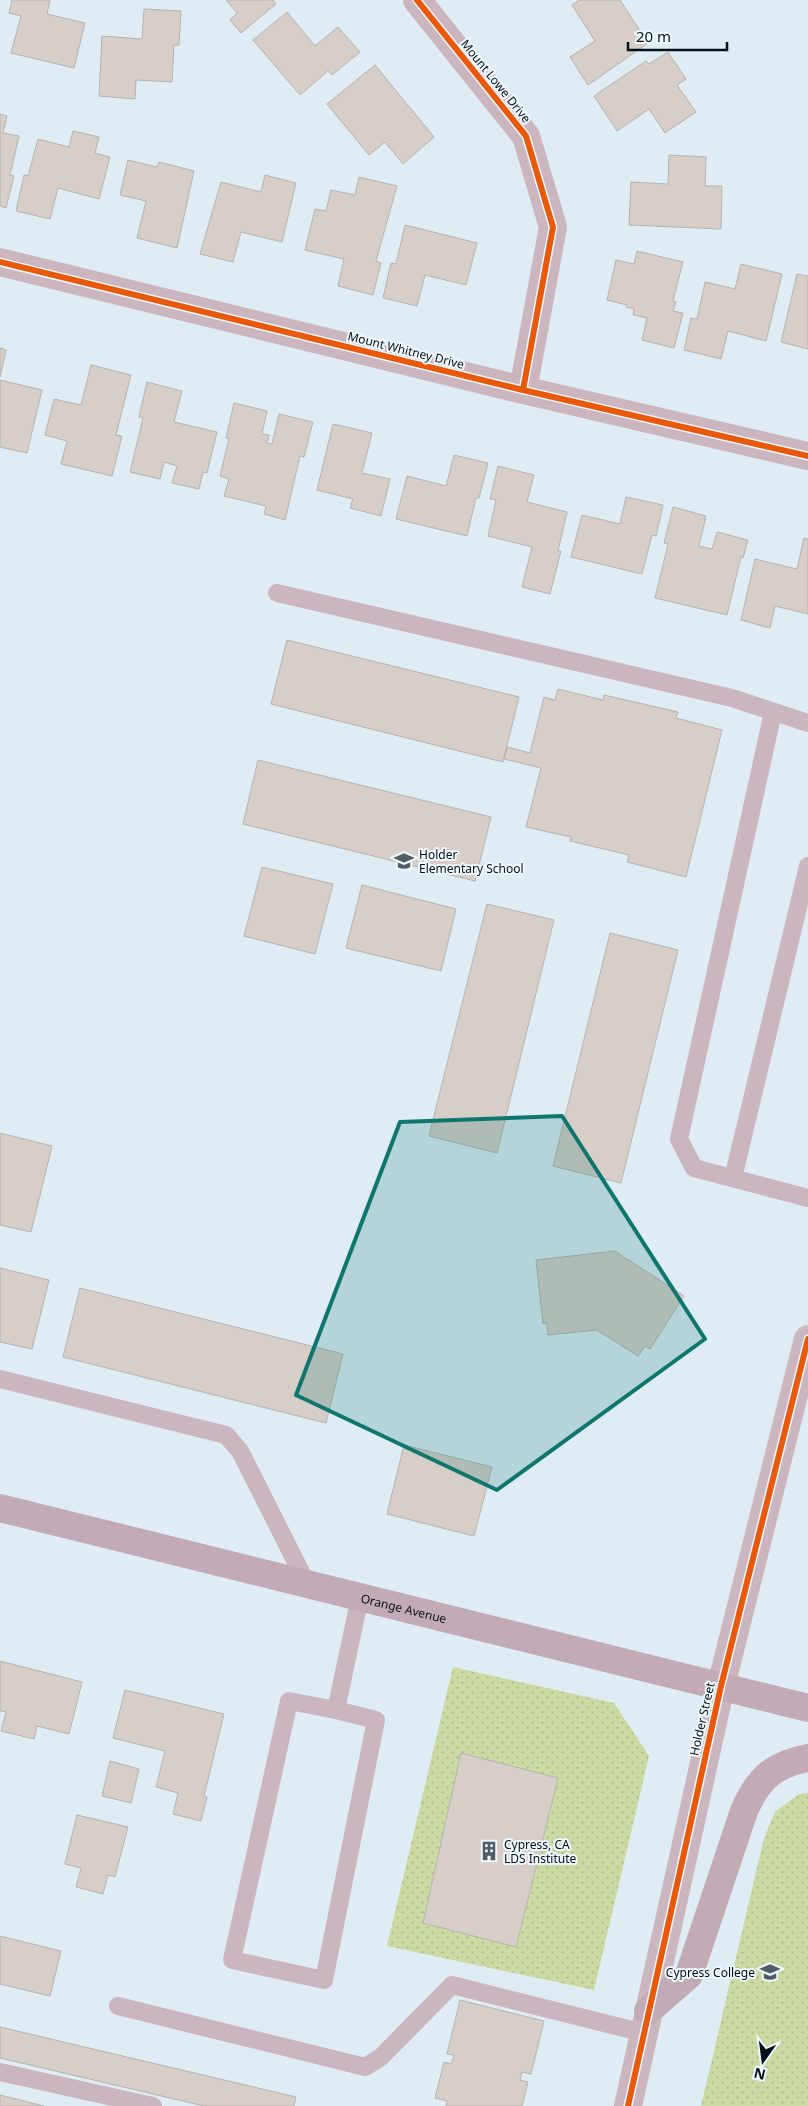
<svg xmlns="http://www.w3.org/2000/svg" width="808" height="2106" viewBox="0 0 808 2106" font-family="'Noto Sans',sans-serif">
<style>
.grass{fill:url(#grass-dots)}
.building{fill:#d7cec7;stroke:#b4b3b2}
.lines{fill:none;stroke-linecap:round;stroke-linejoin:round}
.service{stroke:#cbb6bf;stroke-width:18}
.minor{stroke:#cbb6bf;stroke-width:28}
.tertiary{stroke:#cbb6bf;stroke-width:28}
.secondary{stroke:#c2abb6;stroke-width:28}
.cycleway-casing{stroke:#f0f8fe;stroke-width:9}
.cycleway{stroke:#e8590c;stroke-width:6}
.marked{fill:#0f766e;fill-opacity:0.2;stroke:#0f766e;stroke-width:4;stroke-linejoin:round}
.labels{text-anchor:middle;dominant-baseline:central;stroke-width:4;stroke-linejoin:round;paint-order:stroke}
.street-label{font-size:12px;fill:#031018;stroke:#f0f8fe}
.poi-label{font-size:12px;fill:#031018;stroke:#f0f8fe;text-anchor:start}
</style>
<defs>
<pattern id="grass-dots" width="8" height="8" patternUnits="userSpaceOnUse" patternTransform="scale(1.25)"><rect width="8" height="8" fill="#cbd9a3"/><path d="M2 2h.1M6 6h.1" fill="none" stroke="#adb98c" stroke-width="1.8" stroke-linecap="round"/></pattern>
</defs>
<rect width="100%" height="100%" fill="#dfecf4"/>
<g class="grass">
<path d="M 453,1667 L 614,1703 L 649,1756 L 594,1990 L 387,1946 Z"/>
<path d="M 808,1793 L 808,2106 L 701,2106 L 764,1838 L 775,1812 L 799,1794 Z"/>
</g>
<g class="building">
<path d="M 12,0 L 50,0 L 47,14 L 85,23 L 74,68 L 11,53 L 21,16 L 9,13 Z"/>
<path d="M 226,0 L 273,0 L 276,4 L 241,33 L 230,20 L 237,13 Z"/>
<path d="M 579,0 L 620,0 L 648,43 L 588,85 L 570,57 L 595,41 L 572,5 Z"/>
<path d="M 144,9 L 181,11 L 179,45 L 174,45 L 172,82 L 136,80 L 135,99 L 99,96 L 102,36 L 142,39 Z"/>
<path d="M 287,12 L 315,46 L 338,27 L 360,52 L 332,75 L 328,71 L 300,95 L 253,40 Z"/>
<path d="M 668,52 L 686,79 L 677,85 L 696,112 L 665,133 L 649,109 L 617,131 L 594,96 L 646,61 L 649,64 Z"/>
<path d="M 375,65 L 434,137 L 403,164 L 385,142 L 369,155 L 327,104 Z"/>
<path d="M 0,114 L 7,116 L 3,133 L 19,136 L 10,175 L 14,176 L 6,208 L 0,206 Z"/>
<path d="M 73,131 L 99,137 L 95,153 L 110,157 L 99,199 L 58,188 L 50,219 L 16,211 L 24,175 L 28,176 L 38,139 L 69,147 Z"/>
<path d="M 669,155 L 706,157 L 705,186 L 722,186 L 721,229 L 629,225 L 631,182 L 668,184 Z"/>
<path d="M 128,160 L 157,167 L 159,162 L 194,171 L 177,248 L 137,238 L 146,201 L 120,195 Z"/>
<path d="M 265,175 L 296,183 L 282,242 L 241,232 L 233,262 L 200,254 L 221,182 L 261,192 Z"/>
<path d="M 359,177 L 397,186 L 376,261 L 381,263 L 373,295 L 338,286 L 344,259 L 305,250 L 315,209 L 326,211 L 331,190 L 355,195 Z"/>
<path d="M 405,225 L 477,243 L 466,285 L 425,275 L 417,306 L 383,298 L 391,263 L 396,264 Z"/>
<path d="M 637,251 L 683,262 L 673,301 L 676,302 L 673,311 L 683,313 L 674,348 L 642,340 L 647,318 L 633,315 L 634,309 L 626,307 L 627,305 L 607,300 L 616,260 L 634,264 Z"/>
<path d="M 741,264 L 782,274 L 766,341 L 728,331 L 721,359 L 684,350 L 691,318 L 697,319 L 705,282 L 735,289 Z"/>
<path d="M 797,274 L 808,276 L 808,349 L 781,342 Z"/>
<path d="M 0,348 L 6,350 L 0,377 Z"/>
<path d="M 91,365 L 131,375 L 116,435 L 122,436 L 112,476 L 61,464 L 67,441 L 45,435 L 54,399 L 81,405 Z"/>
<path d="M 0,380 L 42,390 L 27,453 L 0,447 Z"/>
<path d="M 147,382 L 182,391 L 174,422 L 217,432 L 207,473 L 203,472 L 199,489 L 172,483 L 177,466 L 164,462 L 160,479 L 130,472 L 143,418 L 139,417 Z"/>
<path d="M 234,403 L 267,411 L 262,434 L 269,435 L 267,443 L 272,444 L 279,414 L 313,422 L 304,457 L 300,456 L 285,520 L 264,514 L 266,506 L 224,496 L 229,479 L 220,476 L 229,438 L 226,438 Z"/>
<path d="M 333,424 L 372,433 L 362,473 L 390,479 L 381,516 L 350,508 L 353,499 L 317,490 Z"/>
<path d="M 454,455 L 488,463 L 479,498 L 476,498 L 467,536 L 396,519 L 407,476 L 446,486 Z"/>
<path d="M 498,466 L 534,475 L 527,502 L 567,512 L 558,551 L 561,551 L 550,594 L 522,587 L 532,547 L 488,536 L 496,500 L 490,499 Z"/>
<path d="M 626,497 L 663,505 L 656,536 L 652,535 L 642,574 L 571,557 L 582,515 L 620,524 Z"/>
<path d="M 673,507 L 706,516 L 699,546 L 712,549 L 717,532 L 748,540 L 743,558 L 741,557 L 727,615 L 655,598 L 668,544 L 664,543 Z"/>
<path d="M 804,538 L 808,539 L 808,614 L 775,606 L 770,628 L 741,620 L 755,559 L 797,569 Z"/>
<path d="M 287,640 L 519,697 L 503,762 L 271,704 Z"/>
<path d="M 558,689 L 603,700 L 604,695 L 678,712 L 676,718 L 722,730 L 686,877 L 627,862 L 629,855 L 570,841 L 571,837 L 526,827 L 541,768 L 504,759 L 507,747 L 530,753 L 544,697 L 555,700 Z"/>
<path d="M 258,760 L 491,817 L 475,881 L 243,824 Z"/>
<path d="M 262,867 L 333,884 L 315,954 L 244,936 Z"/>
<path d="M 362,885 L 456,909 L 441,971 L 346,948 Z"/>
<path d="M 487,904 L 554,920 L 497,1153 L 429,1136 Z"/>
<path d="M 610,933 L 678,950 L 621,1183 L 553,1166 Z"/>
<path d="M 0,1133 L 52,1146 L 31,1232 L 0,1225 Z"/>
<path d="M 615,1251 L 684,1296 L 650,1349 L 645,1346 L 638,1356 L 597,1330 L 548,1335 L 547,1323 L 543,1324 L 536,1260 Z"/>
<path d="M 0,1268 L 49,1280 L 32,1349 L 0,1342 Z"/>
<path d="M 80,1288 L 343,1354 L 326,1423 L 63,1357 Z"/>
<path d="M 404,1445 L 492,1467 L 474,1536 L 387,1514 Z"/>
<path d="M 0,1661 L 82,1682 L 69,1734 L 37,1726 L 34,1739 L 1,1731 L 6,1712 L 0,1711 Z"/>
<path d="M 125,1690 L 224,1714 L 204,1796 L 207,1797 L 201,1821 L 173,1814 L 178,1793 L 156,1787 L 165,1751 L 113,1738 Z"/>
<path d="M 461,1753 L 558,1778 L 516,1947 L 423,1923 Z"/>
<path d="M 110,1761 L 139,1769 L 131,1803 L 102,1796 Z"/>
<path d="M 77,1815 L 128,1827 L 115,1877 L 108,1875 L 103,1894 L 76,1887 L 81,1868 L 65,1864 Z"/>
<path d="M 0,1936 L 61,1951 L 50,1996 L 0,1984 Z"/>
<path d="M 460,2000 L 544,2021 L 531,2074 L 522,2072 L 520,2080 L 528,2082 L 522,2106 L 446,2106 L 447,2101 L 435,2098 L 444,2062 L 451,2064 L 454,2055 L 447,2054 Z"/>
<path d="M 0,2027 L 296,2097 L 294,2106 L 204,2106 L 0,2058 Z"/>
<path d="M 0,2095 L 44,2106 L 0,2106 Z"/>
</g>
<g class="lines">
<g class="service">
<path d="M 277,593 L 732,698 L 808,723"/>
<path d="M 773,712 L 679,1139 L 694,1168 L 808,1198"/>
<path d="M 733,1178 L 808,866"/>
<path d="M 0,1379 L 226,1435 L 240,1451 L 307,1584"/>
<path d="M 336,1710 L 376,1720 L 324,1980 L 232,1960 L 289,1701 L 336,1710 L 360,1597"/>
<path d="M 118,2006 L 365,2067 L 381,2057 L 452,1985 L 644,2033"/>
<path d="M 0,2072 L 153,2106"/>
</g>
<g class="minor">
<path d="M 417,0 L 526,136 L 553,227 L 523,390"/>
<path d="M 0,262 L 523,390 L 808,456"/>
</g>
<path class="tertiary" d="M 628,2106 L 721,1686 L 808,1339"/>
<g class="secondary">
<path id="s1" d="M 0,1508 L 808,1708"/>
<path d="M 648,2011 L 689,1975 L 744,1811 C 758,1779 772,1765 808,1758"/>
</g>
<defs>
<g id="cycleway">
<path d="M 417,0 L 526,136 L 553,227 L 523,390"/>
<path d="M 0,262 L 523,390 L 808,456"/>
<path d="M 628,2106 L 721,1686 L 808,1339"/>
</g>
</defs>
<use href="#cycleway" class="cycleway-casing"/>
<use href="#cycleway" class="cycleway"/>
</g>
<path class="marked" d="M 562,1116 L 705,1339 L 497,1490 L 296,1395 L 400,1122 Z"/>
<defs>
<symbol id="school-bare" viewBox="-9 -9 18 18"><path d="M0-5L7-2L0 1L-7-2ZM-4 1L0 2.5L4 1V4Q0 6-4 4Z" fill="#505d65" stroke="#f0f8fe" stroke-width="2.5" paint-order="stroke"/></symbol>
<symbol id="building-bare" viewBox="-9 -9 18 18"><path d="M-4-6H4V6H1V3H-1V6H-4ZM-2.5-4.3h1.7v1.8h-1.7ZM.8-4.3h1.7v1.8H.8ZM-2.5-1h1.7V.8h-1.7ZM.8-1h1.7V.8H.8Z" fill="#505d65" stroke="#f0f8fe" stroke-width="2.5" paint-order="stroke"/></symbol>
<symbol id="university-bare" viewBox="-9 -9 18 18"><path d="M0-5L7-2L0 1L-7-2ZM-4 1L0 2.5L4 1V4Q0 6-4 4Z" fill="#505d65" stroke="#f0f8fe" stroke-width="2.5" paint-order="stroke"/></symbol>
</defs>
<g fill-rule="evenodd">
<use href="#school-bare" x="390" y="847" width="28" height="28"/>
<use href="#building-bare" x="475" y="1837" width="28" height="28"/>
<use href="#university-bare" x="756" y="1958" width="28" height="28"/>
</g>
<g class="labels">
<g class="street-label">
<text transform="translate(496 81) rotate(51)">Mount Lowe Drive</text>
<text transform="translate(406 350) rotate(14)">Mount Whitney Drive</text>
<text stroke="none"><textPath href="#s1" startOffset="416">Orange Avenue</textPath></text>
<text transform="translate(702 1719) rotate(-77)">Holder Street</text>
</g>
<g class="poi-label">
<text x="419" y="854">Holder<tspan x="419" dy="14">Elementary School</tspan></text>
<text x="504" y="1844">Cypress, CA<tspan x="504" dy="14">LDS Institute</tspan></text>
<text x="755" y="1972" text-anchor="end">Cypress College</text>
</g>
</g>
<g transform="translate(763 2061) rotate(194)" stroke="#f0f8fe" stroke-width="4" paint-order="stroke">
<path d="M0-4L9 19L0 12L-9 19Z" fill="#031018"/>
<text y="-8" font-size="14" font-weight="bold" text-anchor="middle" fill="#031018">N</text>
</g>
<path d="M628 42v8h99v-8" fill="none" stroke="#031018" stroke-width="2.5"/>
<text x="636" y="42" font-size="15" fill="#031018" stroke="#f0f8fe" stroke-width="4" paint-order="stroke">20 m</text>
</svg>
